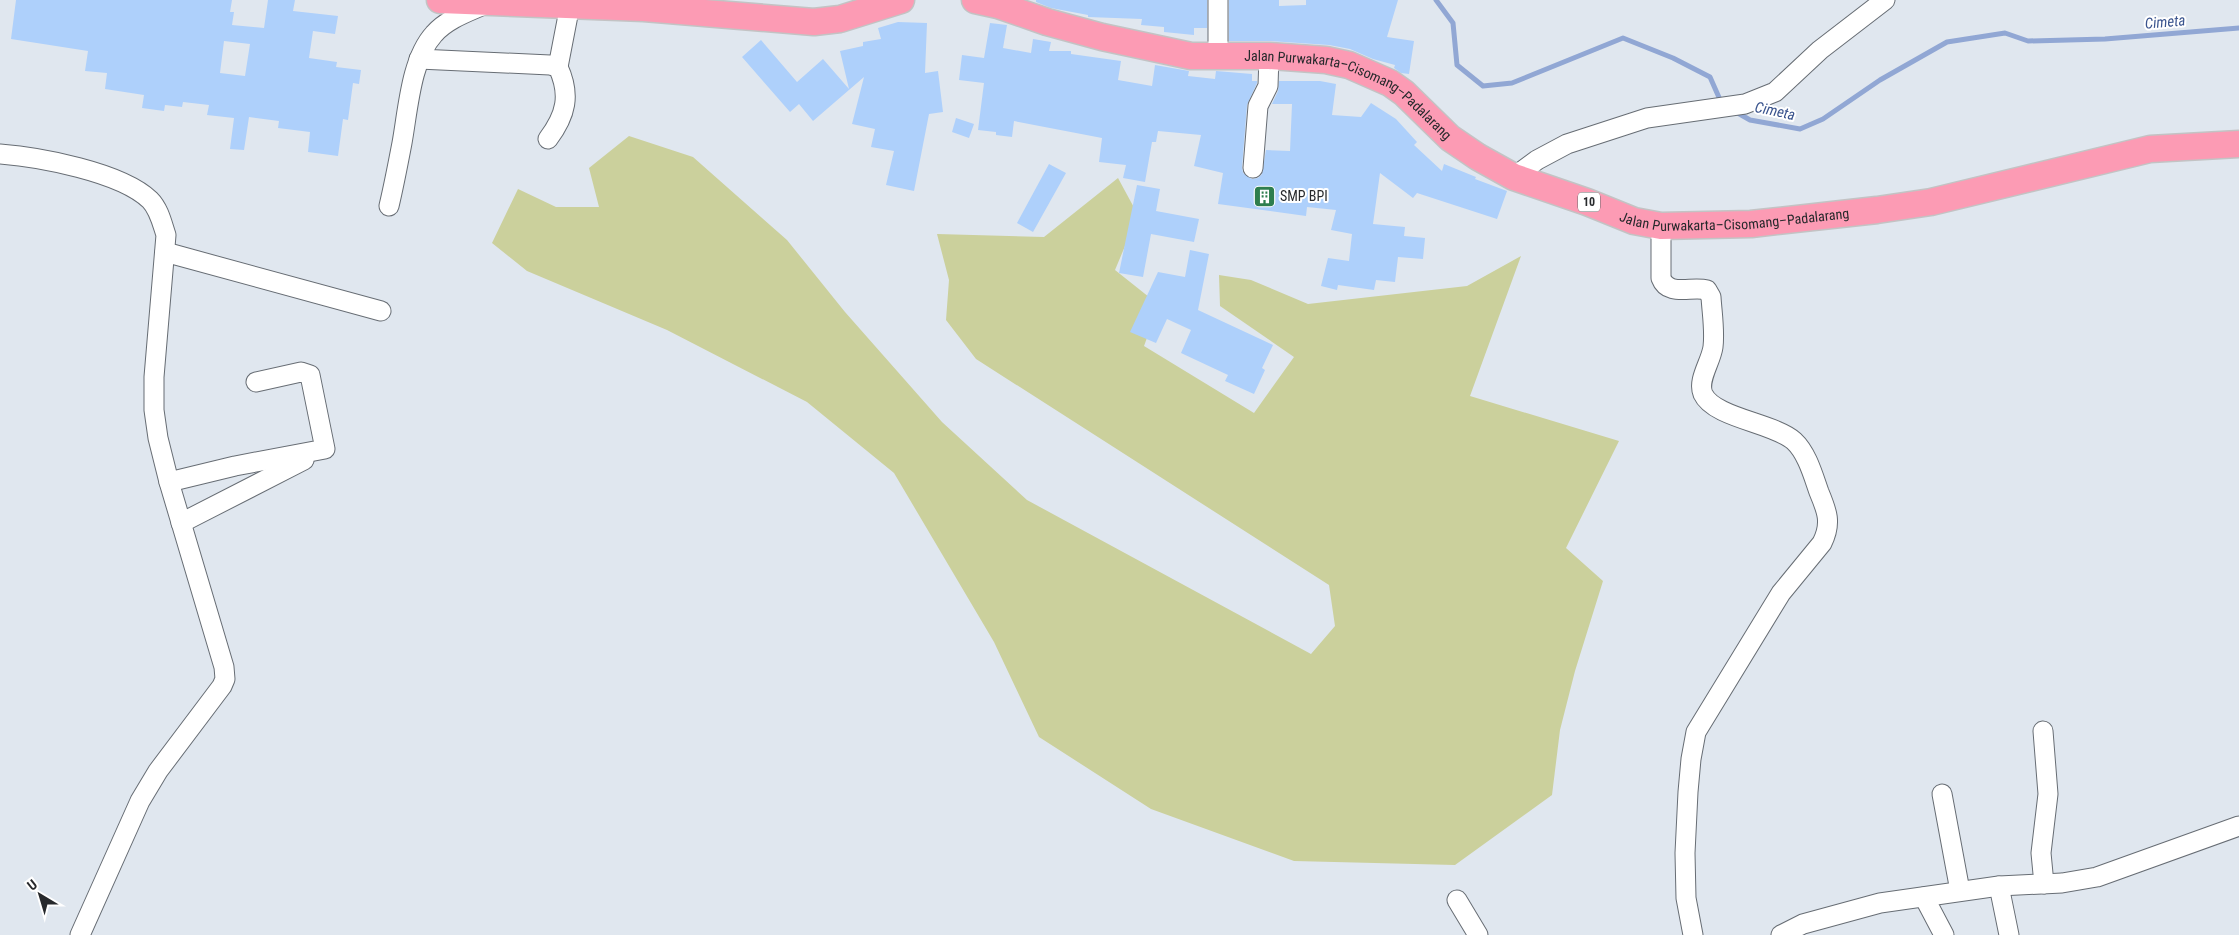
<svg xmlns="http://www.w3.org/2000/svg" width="2239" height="935" viewBox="0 0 2239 935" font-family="'Roboto Condensed',sans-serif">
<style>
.green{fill:#cbd09c}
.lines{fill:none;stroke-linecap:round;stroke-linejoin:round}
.stream{stroke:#91a7d4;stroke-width:5}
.building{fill:#aed0fb;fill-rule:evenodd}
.minor-casing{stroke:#676d74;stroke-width:21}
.highway-casing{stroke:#c3c3c4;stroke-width:29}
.minor{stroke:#fff;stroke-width:19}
.highway{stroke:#fc9bb4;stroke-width:26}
.labels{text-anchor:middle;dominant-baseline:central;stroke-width:4;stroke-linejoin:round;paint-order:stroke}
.shield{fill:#fff;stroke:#68696b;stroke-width:1}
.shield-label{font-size:12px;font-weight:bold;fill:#27292c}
.street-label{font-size:14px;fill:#27292c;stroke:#fff}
.poi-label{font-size:14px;fill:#27292c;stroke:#fff;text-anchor:start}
.water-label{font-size:15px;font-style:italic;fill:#39538d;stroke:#fff}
</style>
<rect width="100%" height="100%" fill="#e0e7ef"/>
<path class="green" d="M 629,136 L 693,157 L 787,240 L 845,312 L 942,422 L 1027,500 L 1311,654 L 1335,626 L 1329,585 L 976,359 L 946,320 L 949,280 L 937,234 L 1044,237 L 1118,178 L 1138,215 L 1115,270 L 1159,305 L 1144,346 L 1254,413 L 1294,357 L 1220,306 L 1219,275 L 1251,280 L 1308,304 L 1467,286 L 1521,256 L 1470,396 L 1619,441 L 1566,548 L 1603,581 L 1575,671 L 1560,730 L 1552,795 L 1455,865 L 1294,861 L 1151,809 L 1039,737 L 994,642 L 894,473 L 807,402 L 667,330 L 527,271 L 492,243 L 518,189 L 556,207 L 599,207 L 589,168 Z"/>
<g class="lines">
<g class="stream">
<path d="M 1436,0 L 1453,23 L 1457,65 L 1483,86 L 1512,83 L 1623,38 L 1673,58 L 1710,77 L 1721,102"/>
<path d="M 1736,112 L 1750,120 L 1800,129 L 1823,119 L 1880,80 L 1947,42 L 2005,33 L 2028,41 L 2105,39 L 2239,28"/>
</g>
</g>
<g class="building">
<path d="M 16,0 L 232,0 L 230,12 L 234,12 L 232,25 L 264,28 L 268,0 L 295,0 L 293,11 L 338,16 L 335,34 L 313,31 L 309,58 L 337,62 L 336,67 L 361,70 L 359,84 L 353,83 L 348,120 L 343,119 L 338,156 L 308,152 L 310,132 L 278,128 L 279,121 L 249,117 L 244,150 L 230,149 L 234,118 L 207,115 L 209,105 L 183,102 L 182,107 L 165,105 L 164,111 L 142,108 L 144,95 L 105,89 L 107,73 L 85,71 L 88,51 L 11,39 ZM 224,41 L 250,44 L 245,76 L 220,73 Z"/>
<path d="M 1036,0 L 1207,0 L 1207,28 L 1194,28 L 1194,35 L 1164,32 L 1164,27 L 1141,25 L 1142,19 L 1088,17 L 1088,15 L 1051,8 L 1036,2 Z"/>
<path d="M 1229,0 L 1279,0 L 1279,6 L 1306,5 L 1306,0 L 1398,0 L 1387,37 L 1414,41 L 1409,74 L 1401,73 L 1394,68 L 1395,65 L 1373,59 L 1350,49 L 1329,45 L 1270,41 L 1229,41 Z"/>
<path d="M 898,22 L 927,23 L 925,73 L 938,71 L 943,112 L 929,114 L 914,191 L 886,185 L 894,151 L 871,147 L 875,129 L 852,124 L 864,77 L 813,121 L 799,104 L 790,112 L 742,57 L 761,40 L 797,82 L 823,59 L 849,89 L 840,51 L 863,46 L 863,42 L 881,39 L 878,28 Z"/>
<path d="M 990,23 L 1007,25 L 1003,48 L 1031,53 L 1033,39 L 1051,42 L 1049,51 L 1071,51 L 1071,54 L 1121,61 L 1118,80 L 1152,86 L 1155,65 L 1189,71 L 1188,76 L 1215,79 L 1216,71 L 1252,74 L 1252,81 L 1257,81 L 1257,83 L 1247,105 L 1242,167 L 1243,173 L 1252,179 L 1258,178 L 1262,174 L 1266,150 L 1290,151 L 1292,104 L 1272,104 L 1278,91 L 1279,81 L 1320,81 L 1336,84 L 1332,115 L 1361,117 L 1371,103 L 1396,119 L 1417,142 L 1414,145 L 1442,171 L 1444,164 L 1476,177 L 1475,179 L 1507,191 L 1497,219 L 1417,193 L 1413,198 L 1380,173 L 1373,224 L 1405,227 L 1404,236 L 1425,238 L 1423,259 L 1398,257 L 1395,282 L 1376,280 L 1374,290 L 1338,285 L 1337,290 L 1321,286 L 1328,258 L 1349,261 L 1352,234 L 1331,230 L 1336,210 L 1307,207 L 1306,216 L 1218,204 L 1223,173 L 1194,166 L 1201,135 L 1158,131 L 1156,142 L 1152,142 L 1145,182 L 1123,178 L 1126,165 L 1099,162 L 1102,138 L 1014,121 L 1012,137 L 996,135 L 996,132 L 978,130 L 984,83 L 959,80 L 962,55 L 984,58 Z"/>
<path d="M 956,118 L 974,124 L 969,138 L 952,132 Z"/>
<path d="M 1049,164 L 1066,173 L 1033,232 L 1017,223 Z"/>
<path d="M 1137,185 L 1160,189 L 1156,211 L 1199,219 L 1194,242 L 1151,234 L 1143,277 L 1119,273 Z"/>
<path d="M 1190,250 L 1209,254 L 1198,310 L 1273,345 L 1262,368 L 1265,370 L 1254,394 L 1225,381 L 1228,375 L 1181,353 L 1191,330 L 1167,319 L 1156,343 L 1130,332 L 1158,272 L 1185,277 Z"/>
</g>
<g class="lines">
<defs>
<g id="minor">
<path d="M 1218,0 L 1218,57"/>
<path d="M 419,59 L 550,65 L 558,67 C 571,95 566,115 548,139"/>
<path d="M 558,67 L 570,5"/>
<path d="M 0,154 C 39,157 121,172 150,200 C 159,209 162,223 166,235 L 154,377 L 154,410 L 158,438 L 169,482 L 224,667 L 225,679 L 222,686 L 158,771 L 140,801 L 80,935"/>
<path d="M 1253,168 L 1258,106 L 1268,86 L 1269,56"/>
<path d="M 1514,177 L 1537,160 L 1567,144 L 1647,118 L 1745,104 L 1775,92 L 1820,50 L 1885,0"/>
<path d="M 389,206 C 394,185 398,164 402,143 C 408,110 411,59 434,34 C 447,19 468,12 486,4"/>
<path d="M 1661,226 L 1661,278 C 1668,297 1691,286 1707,290 L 1711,297 C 1712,313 1715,331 1713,347 C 1711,362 1697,380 1703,394 C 1714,418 1774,423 1794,441 C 1807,453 1813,475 1819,492 C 1827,511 1832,523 1822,543 L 1781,593 L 1696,732 L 1691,759 L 1688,792 L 1685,853 L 1686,898 L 1693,935"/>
<path d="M 165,252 L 381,311"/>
<path d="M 169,482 L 235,466 L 325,449 L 310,375 L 301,372 L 256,382"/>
<path d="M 181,523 L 304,460"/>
<path d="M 2043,731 L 2048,794 L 2041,853 L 2044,884"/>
<path d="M 1942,794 L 1960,891"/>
<path d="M 1999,886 L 2009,935"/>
<path d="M 1924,897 L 1944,935"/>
<path d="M 1457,900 L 1478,935"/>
<path d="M 1781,935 L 1803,924 L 1880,903 L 1999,886 L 2062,883 L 2097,877 L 2239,826"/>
</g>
<g id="highway">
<path d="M 440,0 L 644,8 L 814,22 L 840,19 L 901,0"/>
<path id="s1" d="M 975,0 L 998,5 L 1047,22 L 1102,37 L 1191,56 L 1269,56 L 1326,60 L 1349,65 L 1390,83 L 1404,93 L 1450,138 L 1478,157 L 1514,177 L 1587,202 L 1634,221 L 1661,226 L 1751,224 L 1877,210 L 1931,202 L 2150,149 L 2239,144"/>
</g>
</defs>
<use href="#minor" class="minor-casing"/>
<use href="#highway" class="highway-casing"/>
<use href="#minor" class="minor"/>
<use href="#highway" class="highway"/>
</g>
<defs>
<symbol id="building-square" viewBox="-11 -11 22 22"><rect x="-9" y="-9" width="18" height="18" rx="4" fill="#2e7e4e" stroke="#fff"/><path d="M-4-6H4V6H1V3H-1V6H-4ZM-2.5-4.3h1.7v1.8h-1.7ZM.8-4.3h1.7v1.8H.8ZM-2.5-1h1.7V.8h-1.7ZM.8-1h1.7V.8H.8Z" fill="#fff"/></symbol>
</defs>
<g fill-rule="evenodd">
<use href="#building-square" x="1252" y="184" width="25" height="25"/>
</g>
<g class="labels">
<rect class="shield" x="1578" y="192.5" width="22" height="19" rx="4"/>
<g class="shield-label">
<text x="1589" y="202">10</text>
</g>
<g class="street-label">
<text stroke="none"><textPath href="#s1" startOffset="392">Jalan Purwakarta–Cisomang–Padalarang</textPath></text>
<text stroke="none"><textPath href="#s1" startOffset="812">Jalan Purwakarta–Cisomang–Padalarang</textPath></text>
</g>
<g class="poi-label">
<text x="1280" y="196">SMP BPI</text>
</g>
<g class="water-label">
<text transform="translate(2165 22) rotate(-5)">Cimeta</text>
<text transform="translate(1775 111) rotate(12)">Cimeta</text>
</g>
</g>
<g transform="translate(40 895) rotate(322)" stroke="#ffffff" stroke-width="4" paint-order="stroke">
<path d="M0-4L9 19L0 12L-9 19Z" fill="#27292c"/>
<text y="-8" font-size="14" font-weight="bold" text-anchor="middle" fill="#27292c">U</text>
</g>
</svg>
